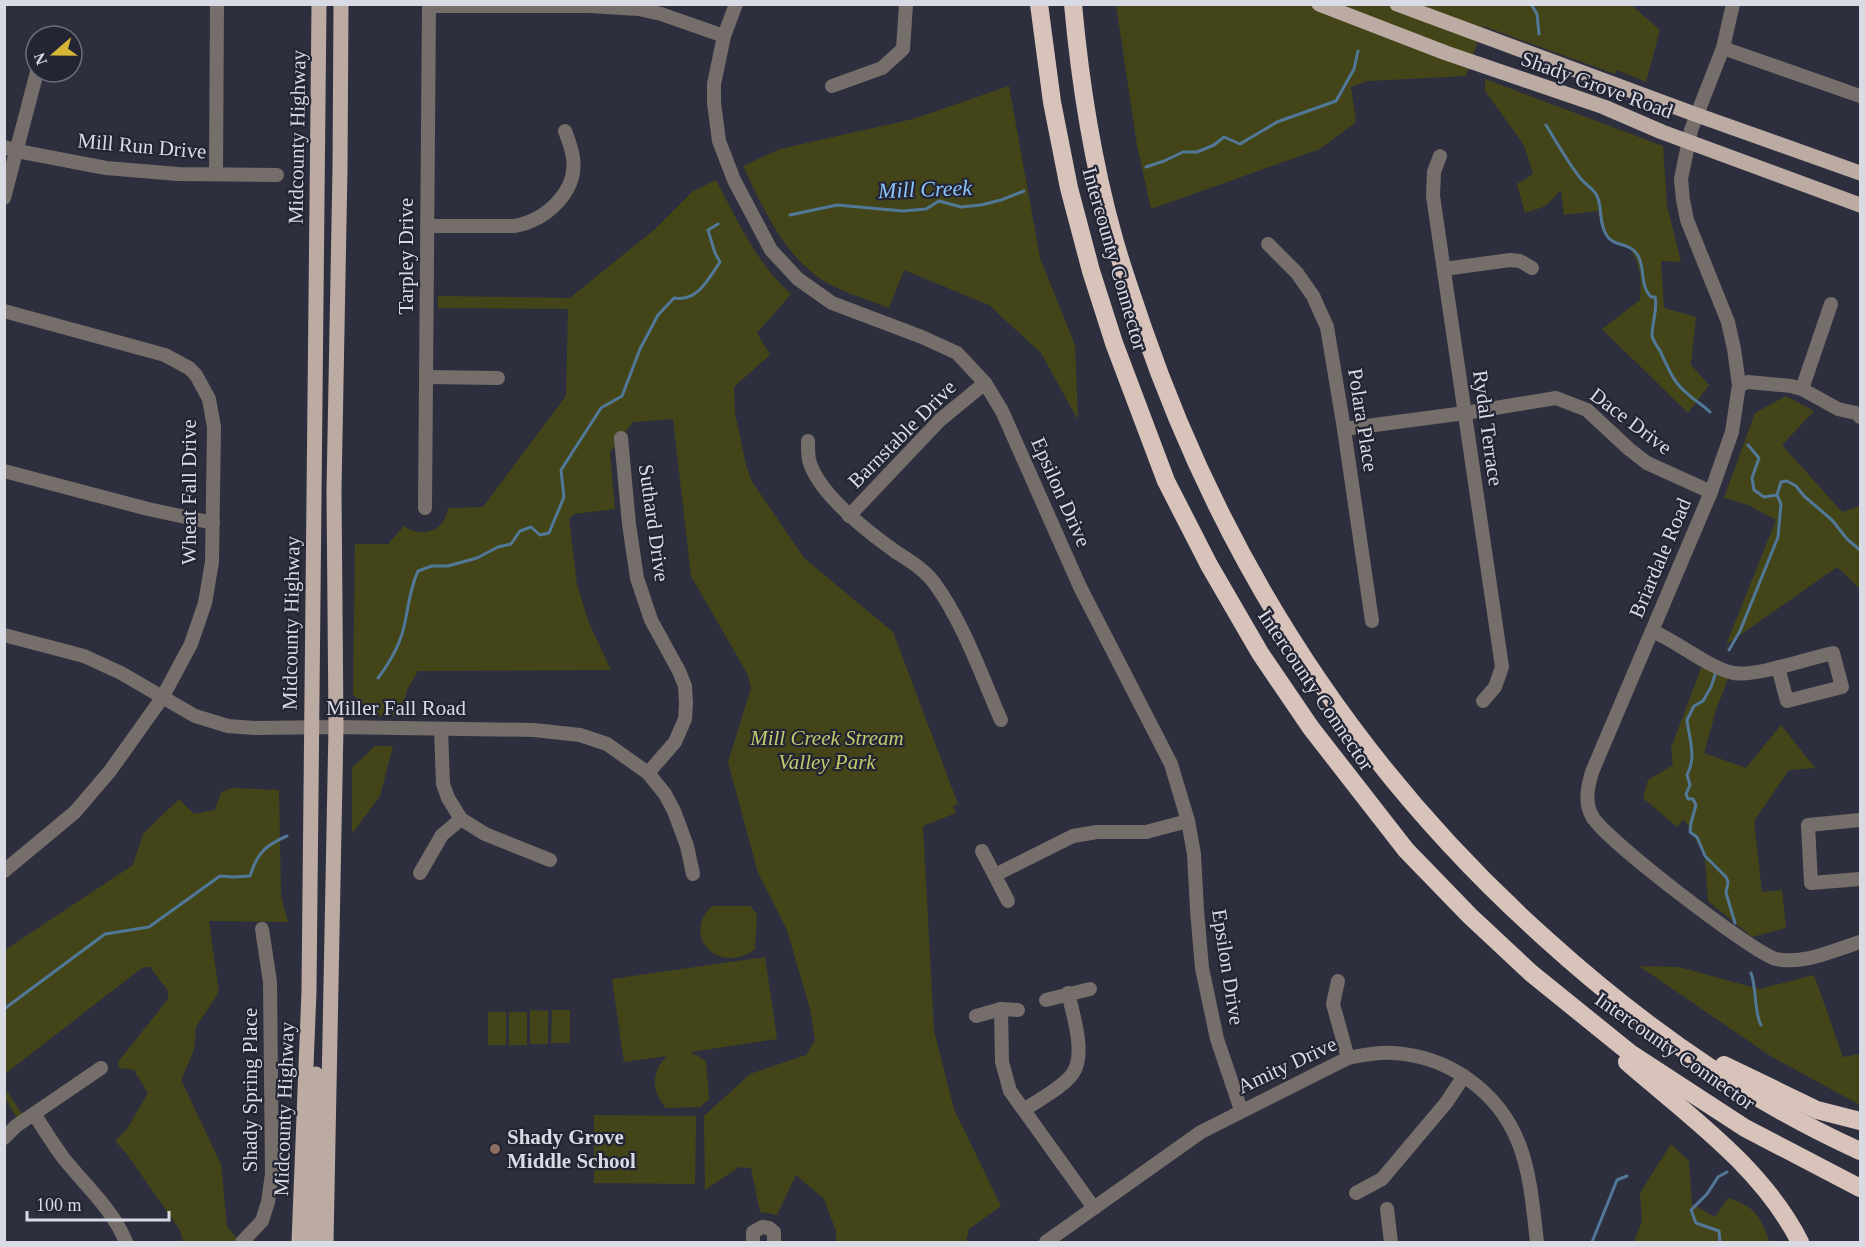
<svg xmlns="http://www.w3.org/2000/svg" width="1865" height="1247" viewBox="0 0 1865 1247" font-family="'Times New Roman',serif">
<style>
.green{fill:#434519}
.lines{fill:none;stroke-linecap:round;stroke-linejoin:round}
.stream{stroke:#527898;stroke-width:3}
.minor{stroke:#766e6a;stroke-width:14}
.major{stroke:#bbaba2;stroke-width:15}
.highway{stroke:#d7c3b9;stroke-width:18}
.education-dot{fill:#8d6e63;stroke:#242534;stroke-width:2}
.labels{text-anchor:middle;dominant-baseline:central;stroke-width:4.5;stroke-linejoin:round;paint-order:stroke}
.street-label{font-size:21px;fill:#d9dbe4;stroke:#242534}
.park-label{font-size:21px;font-style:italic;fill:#c5ca6a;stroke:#242534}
.poi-label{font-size:21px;font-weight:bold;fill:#d9dbe4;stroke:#242534;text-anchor:start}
.water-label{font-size:22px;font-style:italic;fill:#8bc5fa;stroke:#242534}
</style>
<rect width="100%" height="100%" fill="#2e2f3e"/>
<g class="green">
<path d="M 1630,4 L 1660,30 L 1646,82 L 1617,70 L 1615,74 L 1483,26 L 1466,76 L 1368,81 L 1351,87 L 1356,122 L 1320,149 L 1151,209 L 1137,145 L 1116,5 Z"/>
<path d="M 1485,79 L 1663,146 L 1667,205 L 1681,262 L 1661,261 L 1664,308 L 1696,317 L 1691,365 L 1709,385 L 1688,413 L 1602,329 L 1640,300 C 1642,277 1640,264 1628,245 C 1603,241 1603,233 1598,211 L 1564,215 L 1561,190 L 1546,206 L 1525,213 L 1517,184 L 1533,174 L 1524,145 L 1485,91 Z"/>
<path d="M 1009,86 L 1040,258 L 1075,345 L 1078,420 L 1041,353 L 989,305 L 904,270 L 889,308 C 869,300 848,294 829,284 C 786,260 764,210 743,166 L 780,149 L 913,119 Z"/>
<path d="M 716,180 C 738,221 756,263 791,294 L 757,333 L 770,355 L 734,387 L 735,413 L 746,465 L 751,480 L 804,558 L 893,632 L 958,804 L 953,806 L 956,813 L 923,826 L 934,1031 L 954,1109 L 1001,1206 L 969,1229 L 966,1242 L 836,1242 L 836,1231 L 824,1199 L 796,1175 L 777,1215 L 760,1212 L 751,1168 L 739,1167 L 705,1190 L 704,1116 L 750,1074 L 806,1055 L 815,1040 L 810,1009 L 787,930 L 758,873 L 728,762 L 751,688 L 748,675 L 691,576 L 673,419 L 633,422 L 610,452 L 615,509 L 574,514 L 569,519 L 577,584 L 588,621 L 611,670 L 418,671 L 407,690 L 401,716 L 375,716 L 353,695 L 355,544 L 388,544 L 404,526 C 423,539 445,531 448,508 L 483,507 L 566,396 L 568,309 L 438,308 L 438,296 L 570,298 L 655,229 L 693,191 Z"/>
<path d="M 1786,396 L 1814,411 L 1782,445 L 1842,512 L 1860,506 L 1860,589 L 1837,567 L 1726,645 L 1776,520 L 1748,505 L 1724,498 L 1755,413 Z"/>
<path d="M 1702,666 L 1729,676 L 1716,710 L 1704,753 L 1746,768 L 1781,725 L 1815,768 L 1789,770 L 1754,821 L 1762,892 L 1782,890 L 1786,928 L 1752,937 L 1708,901 L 1705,856 L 1684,819 L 1677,827 L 1643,798 L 1648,780 L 1673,765 L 1671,748 Z"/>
<path d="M 375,746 L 393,746 L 380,796 L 352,834 L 352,768 Z"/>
<path d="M 232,788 L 279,790 L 281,896 L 288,922 L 209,921 L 219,992 L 196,1027 L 194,1050 L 181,1080 L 221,1164 L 227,1226 L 238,1240 L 235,1242 L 183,1242 L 180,1230 L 126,1153 L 115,1141 L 127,1129 L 148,1093 L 134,1070 L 119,1068 L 118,1062 L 168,999 L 168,991 L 150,967 L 143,967 L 5,1074 L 5,950 L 133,865 L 143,834 L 179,799 L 194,814 L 215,810 L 221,792 Z"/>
<path d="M 712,906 L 750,906 L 757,914 L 755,949 C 720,976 680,937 712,906 Z"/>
<path d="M 765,957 L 777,1039 L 691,1052 L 706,1061 L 709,1099 L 700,1107 L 666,1108 C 651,1091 651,1072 667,1056 L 624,1062 L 612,979 Z"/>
<path d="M 1639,966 L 1679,967 L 1759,989 L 1814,975 L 1843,1057 L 1860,1054 L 1860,1105 L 1772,1057 Z"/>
<path d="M 530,1010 L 548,1011 L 548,1044 L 530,1044 Z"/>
<path d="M 552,1010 L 570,1010 L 570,1043 L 551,1043 Z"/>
<rect x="488" y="1012" width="18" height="33"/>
<rect x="509" y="1012" width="18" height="33"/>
<path d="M 4,1087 L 23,1115 L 17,1118 L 5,1098 Z"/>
<path d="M 594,1115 L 696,1116 L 695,1184 L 594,1183 Z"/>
<path d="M 1671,1144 L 1689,1161 L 1692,1204 L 1715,1217 L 1728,1198 C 1758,1208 1758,1215 1770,1242 L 1634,1242 L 1642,1221 L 1640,1193 Z"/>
</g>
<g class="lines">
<g class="stream">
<path d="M 1531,4 L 1537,14 L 1539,34"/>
<path d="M 1546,125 C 1557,143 1568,163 1581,179 C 1586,185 1594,189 1597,196 C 1603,209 1598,222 1607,236 C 1614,247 1629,242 1637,254 C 1646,267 1639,285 1651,297 L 1655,297 C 1658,310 1652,322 1652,335 C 1653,342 1657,345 1660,351 C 1668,367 1673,383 1688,394 C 1695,401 1703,405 1710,412"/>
<path d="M 1146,167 L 1164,161 L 1183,152 L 1197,152 L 1214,145 L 1224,137 L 1240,144 L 1277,122 L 1336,101 L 1354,69 L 1358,51"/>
<path d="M 790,215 L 837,205 L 903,211 L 926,209 L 939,201 L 961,207 L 981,205 L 1001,200 L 1024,191"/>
<path d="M 1748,445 L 1759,458 L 1752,478 L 1754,490 L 1764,497 L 1777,495 L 1781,482 L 1787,481 L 1796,486 L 1804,496 L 1832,520 L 1847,539 L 1860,550"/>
<path d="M 1729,650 L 1740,631 L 1778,537 L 1781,504 L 1777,495"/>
<path d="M 1716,672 L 1711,687 L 1703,701 L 1694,706 L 1687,720 C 1689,738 1697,757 1687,775 L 1690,785 L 1686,794 L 1688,799 L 1693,799 L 1696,805 L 1691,823 L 1690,832 L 1697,837 L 1705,856 L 1726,877 L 1728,882 L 1726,893 L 1735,923"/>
<path d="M 378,678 C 391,661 401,644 405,622 C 409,604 410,588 418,571 L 432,566 L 448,566 L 477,558 L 498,547 L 511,544 L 520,531 L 531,527 L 540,535 L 549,533 L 564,497 L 561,470 L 601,408 L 622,396 L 640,349 L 658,315 L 674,298 C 698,302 708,279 720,262 L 715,253 L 708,230 L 718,224"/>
<path d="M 1751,973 C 1757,989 1754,1013 1761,1025"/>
<path d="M 4,1009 L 105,934 L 149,927 L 220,876 L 233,877 L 250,876 C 257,853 266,845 287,836"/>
<path d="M 1592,1242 L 1617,1180 L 1627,1176"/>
<path d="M 1720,1242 L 1719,1231 L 1696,1223 L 1691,1210 L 1707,1194 L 1718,1177 L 1727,1172"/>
</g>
<g class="minor">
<path d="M 736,4 L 724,36 L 714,84 L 714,103 L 719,141 L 734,180 L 771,250 L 798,279 L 832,303 L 922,337 L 957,353 L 985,383 L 1002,411 L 1080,587 L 1171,764 L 1188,821 L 1194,854 L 1197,910 L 1202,968 L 1217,1039 L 1241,1110"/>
<path d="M 1733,4 L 1723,48 L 1691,130 L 1681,179 L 1683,200 L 1687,220 L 1728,322 L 1734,349 L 1739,385 L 1732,432 L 1711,492 L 1592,772 C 1588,786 1584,802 1592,816 C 1603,838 1753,953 1776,959 C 1804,965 1834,950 1860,942"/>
<path d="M 429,6 L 589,6 L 639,9 L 661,14 L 724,36"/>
<path d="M 1723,48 L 1860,96"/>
<path d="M 832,86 L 882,68 L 903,49 L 906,4"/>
<path d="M 4,147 L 17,151 L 106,168 L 178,174 L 277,175"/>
<path d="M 1440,156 L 1434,172 L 1433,196 L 1502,667 L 1495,687 L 1483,701"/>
<path d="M 216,174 L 217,4"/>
<path d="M 4,198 L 37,72"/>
<path d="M 427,226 L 514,226 C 545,221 578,192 573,158 C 572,149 568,139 565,131"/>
<path d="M 1268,244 L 1297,273 L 1313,296 L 1327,327 L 1344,429 L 1372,621"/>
<path d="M 1444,269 L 1510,260 L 1520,261 L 1532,268"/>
<path d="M 4,311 L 165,355 L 189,368 L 196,375 L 209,399 L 214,427 L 212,562 L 205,603 L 191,644 L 162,698 L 110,771 L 75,812 L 4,871"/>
<path d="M 426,377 L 498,378"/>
<path d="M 1739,385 L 1748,382 L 1791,386 L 1802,389 L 1838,409 L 1860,414 L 1860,417"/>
<path d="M 1802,389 L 1831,304"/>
<path d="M 1344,429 L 1465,413 L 1556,398 L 1587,410 L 1629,449 L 1647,463 L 1711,492"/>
<path d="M 621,438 L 629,524 L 637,578 L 651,620 L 679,671 L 685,686 L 686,703 L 685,719 L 675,742 L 648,773"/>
<path d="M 808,441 C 808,447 808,454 809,460 C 818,494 868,532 896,552 C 910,561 925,570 935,584 C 963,622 982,677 1001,720"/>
<path d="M 4,471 L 148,509 L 213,523"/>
<path d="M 425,508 L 429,4"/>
<path d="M 849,516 L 940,420 L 985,383"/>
<path d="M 1652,631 C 1677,641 1710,669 1734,673 C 1756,677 1809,658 1833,653 L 1842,687 L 1787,701 L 1778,667"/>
<path d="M 4,635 L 84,656 L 121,673 L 195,716 L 228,726 L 255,728 L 336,727 L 534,730 L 580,735 L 607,744 L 648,773 L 665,794 L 674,811 L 687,846 L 693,874"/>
<path d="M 441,729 L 443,784 L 448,798 L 461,819 L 485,834 L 550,860"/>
<path d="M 1860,820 L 1808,825 L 1811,883 L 1860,879"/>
<path d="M 982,851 L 1008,901"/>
<path d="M 420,873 L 442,835 L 461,819"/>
<path d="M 995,875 L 1073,836 L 1097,832 L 1146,832 L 1188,821"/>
<path d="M 1338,981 L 1333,1004 L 1348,1058"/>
<path d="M 1046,1000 L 1090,989"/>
<path d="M 1001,1009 L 1002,1062 L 1010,1091 L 1094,1208"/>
<path d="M 976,1016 L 1001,1009 L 1018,1010"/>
<path d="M 1024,1110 C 1038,1100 1064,1087 1073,1073 C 1086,1054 1073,1014 1068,993"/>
<path d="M 34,1114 C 44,1129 54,1146 65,1160 C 87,1187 113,1210 126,1242"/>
<path d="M 4,1138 L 16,1126 L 101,1068"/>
<path d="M 1356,1193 L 1382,1179 L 1446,1103 L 1464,1076"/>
<path d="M 1387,1209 L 1391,1242"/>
<path d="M 242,1242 L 262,1221 L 268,1202 L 272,1174 L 270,982 L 262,929"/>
<path d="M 753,1242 L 753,1232 L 762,1227 L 769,1228 L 774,1232 L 774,1242"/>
<path d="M 1046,1242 L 1201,1132 L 1348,1058 C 1363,1055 1378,1052 1393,1053 C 1449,1056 1499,1092 1519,1144 C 1531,1175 1533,1209 1537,1242"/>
</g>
<g class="major">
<path d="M 1319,4 L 1446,53 L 1604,107 L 1662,132 L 1860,205"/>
<path d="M 1397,4 L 1697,115 L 1860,173"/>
<path d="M 299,1242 L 309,991 L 319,4"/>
<path d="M 313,1242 L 316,1163 L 316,1074"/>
<path d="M 326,1242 L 336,727 L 334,490 L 340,169 L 341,4"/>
</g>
<g class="highway">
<path d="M 1039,4 L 1052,102 L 1069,188 L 1091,271 L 1114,343 L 1166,481 L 1209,565 L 1260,653 L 1311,728 L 1406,850 L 1470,916 L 1531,973 L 1630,1053 L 1745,1128 L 1860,1188"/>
<path d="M 1073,4 C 1080,82 1092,159 1113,235 C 1121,265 1132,295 1142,325 C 1224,564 1358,771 1547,940 C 1641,1025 1745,1099 1860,1151"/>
<path d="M 1627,1062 C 1689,1116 1762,1167 1800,1242"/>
<path d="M 1724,1065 L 1817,1110 L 1860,1121"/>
</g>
</g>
<circle class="education-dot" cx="495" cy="1149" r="6"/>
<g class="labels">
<g class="street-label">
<text transform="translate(1597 85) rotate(20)">Shady Grove Road</text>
<text transform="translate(297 137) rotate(-89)">Midcounty Highway</text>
<text transform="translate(142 146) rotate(5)">Mill Run Drive</text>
<text transform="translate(406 256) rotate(-90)">Tarpley Drive</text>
<text transform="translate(1115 259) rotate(74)">Intercounty Connector</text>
<text transform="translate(1363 420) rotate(81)">Polara Place</text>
<text transform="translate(1631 421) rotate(37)">Dace Drive</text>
<text transform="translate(1488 428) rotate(82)">Rydal Terrace</text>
<text transform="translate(902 434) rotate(-45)">Barnstable Drive</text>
<text transform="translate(189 492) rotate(-90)">Wheat Fall Drive</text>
<text transform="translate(1061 492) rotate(66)">Epsilon Drive</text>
<text transform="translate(654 523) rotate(82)">Suthard Drive</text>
<text transform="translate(1660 558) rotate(-67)">Briardale Road</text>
<text transform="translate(291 623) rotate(-89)">Midcounty Highway</text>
<text transform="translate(1316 690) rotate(56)">Intercounty Connector</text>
<text x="396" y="708">Miller Fall Road</text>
<text transform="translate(1228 967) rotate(81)">Epsilon Drive</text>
<text transform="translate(1675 1051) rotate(35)">Intercounty Connector</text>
<text transform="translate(1287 1065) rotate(-25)">Amity Drive</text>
<text transform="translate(250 1090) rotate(-90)">Shady Spring Place</text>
<text transform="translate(284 1109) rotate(-88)">Midcounty Highway</text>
</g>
<g class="park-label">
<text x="827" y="738">Mill Creek Stream<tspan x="827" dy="24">Valley Park</tspan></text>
</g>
<g class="poi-label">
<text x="507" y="1137">Shady Grove<tspan x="507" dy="24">Middle School</tspan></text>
</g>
<g class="water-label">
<text transform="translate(925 189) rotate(-2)">Mill Creek</text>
</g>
</g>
<rect width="1865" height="1247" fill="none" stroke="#d9dbe4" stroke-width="12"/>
<g transform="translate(54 54) rotate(250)"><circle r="28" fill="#242534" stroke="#6c6e7a" stroke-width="1.5"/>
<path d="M0-4.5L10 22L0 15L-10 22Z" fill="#d5b535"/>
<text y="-9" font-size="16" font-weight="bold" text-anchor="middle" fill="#d9dbe4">N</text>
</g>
<path d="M27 1211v9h142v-9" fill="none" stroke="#d9dbe4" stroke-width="3"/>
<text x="36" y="1211" font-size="18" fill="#d9dbe4" stroke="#242534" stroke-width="4.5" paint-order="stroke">100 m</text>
</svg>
